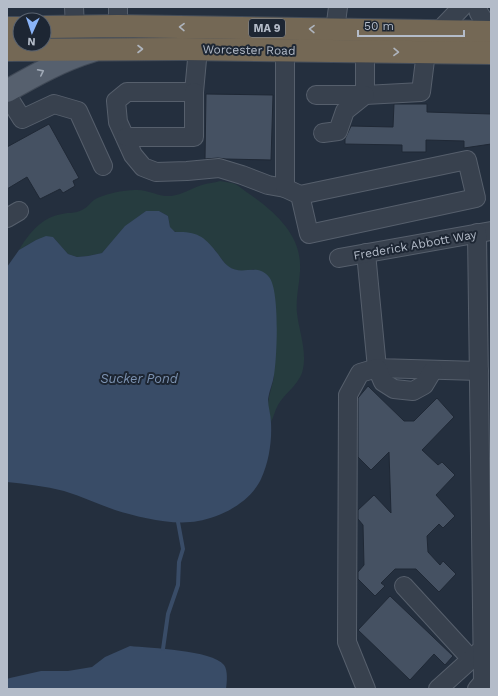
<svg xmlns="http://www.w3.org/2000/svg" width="498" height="696" viewBox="0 0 498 696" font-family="'Work Sans',sans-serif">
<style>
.green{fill:#263c3f}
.water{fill:#394c67}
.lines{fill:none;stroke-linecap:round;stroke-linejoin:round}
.stream{stroke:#394c67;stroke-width:4}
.building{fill:#455162;stroke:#1f2835}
.minor-casing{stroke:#565f6c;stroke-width:20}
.major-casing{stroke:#414a57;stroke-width:24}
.highway-casing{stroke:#434c59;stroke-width:24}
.minor{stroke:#38414e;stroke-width:18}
.major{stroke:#56606e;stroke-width:22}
.highway{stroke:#746855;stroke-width:22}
.oneway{stroke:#aeb4bd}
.oneway2{stroke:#a1aab7}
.labels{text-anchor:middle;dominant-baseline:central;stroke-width:4;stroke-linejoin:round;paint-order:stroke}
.shield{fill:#1d2633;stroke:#878f9c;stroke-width:1}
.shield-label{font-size:11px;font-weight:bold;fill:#b4bcc9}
.street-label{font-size:12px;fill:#b4bcc9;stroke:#1d2633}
.water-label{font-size:13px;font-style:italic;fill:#7c92b1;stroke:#1d2633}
</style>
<rect width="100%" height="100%" fill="#242f3e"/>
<path class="green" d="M 220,181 C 224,182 228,182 232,183 C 237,184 241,188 245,191 C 267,206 294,227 299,255 C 303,274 295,293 297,313 C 299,332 308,353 302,373 C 297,386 285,393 278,405 C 275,410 274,416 271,422 L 268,405 L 269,397 L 274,377 L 254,269 L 246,272 L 235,270 L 227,266 L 214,249 L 184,232 L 176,232 L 172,230 L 170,227 L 168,216 L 159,211 L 146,211 L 126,226 L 102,253 L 88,256 L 77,257 L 68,254 L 53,237 L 36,240 L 19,250 C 29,233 42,217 62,214 C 70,212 74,214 82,210 C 87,208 90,203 94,200 C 103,194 124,190 135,190 C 148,189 158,197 171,196 C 182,195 192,188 202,185 C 208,183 214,183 220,181 Z"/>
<g class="water">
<path d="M 146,211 L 159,211 L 168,216 L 170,227 L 175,232 C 198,231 205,237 218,254 C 221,258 224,263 228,266 C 242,277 257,262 269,277 C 280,290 277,357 274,375 C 273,383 269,391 268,399 C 268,407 271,415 271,423 C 272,441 269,462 261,479 C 250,502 222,517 198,521 C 173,526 138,517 115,510 C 98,504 81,496 64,491 C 45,486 26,484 7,482 L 7,267 L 19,250 L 36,240 L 46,236 L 53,237 L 68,254 L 77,257 L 88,256 L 102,253 L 125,226 Z"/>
<path d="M 130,646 C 150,648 212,650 224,665 C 228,670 227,682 226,689 L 7,689 L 7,679 L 10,678 L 41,671 L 68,671 L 92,667 L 105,657 Z"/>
</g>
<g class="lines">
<path class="stream" d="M 163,649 L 168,614 L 178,585 L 179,562 L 183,549 L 178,522"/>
</g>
<g class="building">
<path d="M 206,94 L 273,95 L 271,160 L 226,159 L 218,158 L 205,159 Z"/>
<path d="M 394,104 L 427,104 L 427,112 L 491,114 L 491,144 L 464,148 L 464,141 L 426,140 L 426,152 L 402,152 L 402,145 L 345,144 L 345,139 L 351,126 L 393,127 Z"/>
<path d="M 49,124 L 79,178 L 73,181 L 75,186 L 63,193 L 60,189 L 40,199 L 27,177 L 7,189 L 7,147 Z"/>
<path d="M 368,386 L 404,421 L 414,421 L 437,398 L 454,417 L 422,450 L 438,465 L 442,462 L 455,475 L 436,495 L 455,516 L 443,528 L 439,524 L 427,536 L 428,552 L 440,565 L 443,561 L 456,574 L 439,592 L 416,569 L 395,569 L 381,583 L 385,586 L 375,596 L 358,579 L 358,572 L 364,565 L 363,525 L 358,519 L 358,510 L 374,495 L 391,513 L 389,452 L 371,470 L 358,457 L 358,398 Z"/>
<path d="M 390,596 L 453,656 L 445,665 L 434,654 L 410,680 L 358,630 Z"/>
</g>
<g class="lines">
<defs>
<g id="minor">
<path d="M 74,7 L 75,27"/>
<path d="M 477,7 L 479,13 L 491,31"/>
<path d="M 118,26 L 118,7"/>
<path d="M 335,30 L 338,7"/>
<path d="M 439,31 L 462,7"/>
<path d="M 198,49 L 194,92 L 127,92 L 116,101 L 118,122 L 133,155 L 143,167 L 156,172 L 187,171 L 219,168 L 242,175 L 268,185 L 285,188"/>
<path d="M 285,50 L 285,188 L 300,195 L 467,160 L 476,198 L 309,234 L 300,195"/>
<path d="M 365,52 L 365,95 L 421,92 L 426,52"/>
<path d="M 7,95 L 22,119 L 54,104 L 78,111 L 103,166"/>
<path d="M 316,95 L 365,95 L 345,111 L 338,131 L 323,133"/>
<path d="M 126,137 L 194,137 L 194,92"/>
<path d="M 7,218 L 19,211"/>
<path d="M 366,253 L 377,368 L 479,371"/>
<path d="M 339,258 L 491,231"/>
<path d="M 404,586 L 471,659"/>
<path d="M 366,689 L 347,642 L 348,395 L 360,373 L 377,368 L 383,382 L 394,389 L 413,391 L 424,385 L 433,370"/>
<path d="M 438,689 L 479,652"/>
<path d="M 477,689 L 483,682 L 477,233"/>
</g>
<path id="major" d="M 7,91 C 35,75 62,60 92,51"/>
<g id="highway">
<path d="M 44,27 L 118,26 L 491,32"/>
<path d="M 7,28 L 20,28"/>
<path d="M 7,50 L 183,49 L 491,53"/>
</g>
</defs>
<use href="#minor" class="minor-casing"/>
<use href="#major" class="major-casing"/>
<use href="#highway" class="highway-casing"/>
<use href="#minor" class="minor"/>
<use href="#major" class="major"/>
<use href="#highway" class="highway"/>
</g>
<defs><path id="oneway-chevron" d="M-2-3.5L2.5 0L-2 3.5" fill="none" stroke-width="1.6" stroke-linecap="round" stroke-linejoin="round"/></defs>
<g class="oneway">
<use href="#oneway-chevron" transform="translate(182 27) rotate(-179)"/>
<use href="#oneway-chevron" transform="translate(312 29) rotate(-179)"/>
<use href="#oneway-chevron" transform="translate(140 49)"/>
<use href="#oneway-chevron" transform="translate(396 52) rotate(1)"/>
</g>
<use class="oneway2" href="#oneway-chevron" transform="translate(41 72) rotate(-27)"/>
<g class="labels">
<rect class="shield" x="249" y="19" width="36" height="18" rx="3"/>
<g class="shield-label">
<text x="267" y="28">MA 9</text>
</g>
<g class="street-label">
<text transform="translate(249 50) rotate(1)">Worcester Road</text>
<text transform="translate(415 245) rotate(-10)">Frederick Abbott Way</text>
</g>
<g class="water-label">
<text x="139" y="378">Sucker Pond</text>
</g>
</g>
<rect width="498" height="696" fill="none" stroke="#b4bcc9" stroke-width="16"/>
<g transform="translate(32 32) rotate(183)"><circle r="19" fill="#1d2633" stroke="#59626f"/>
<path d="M0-3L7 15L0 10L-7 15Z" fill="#8ab4f8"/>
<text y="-6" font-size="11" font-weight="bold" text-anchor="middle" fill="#b4bcc9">N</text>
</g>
<path d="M358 30v6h106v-6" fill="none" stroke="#b4bcc9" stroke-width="2"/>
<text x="364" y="30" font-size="12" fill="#b4bcc9" stroke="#1d2633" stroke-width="3" paint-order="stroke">50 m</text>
</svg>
